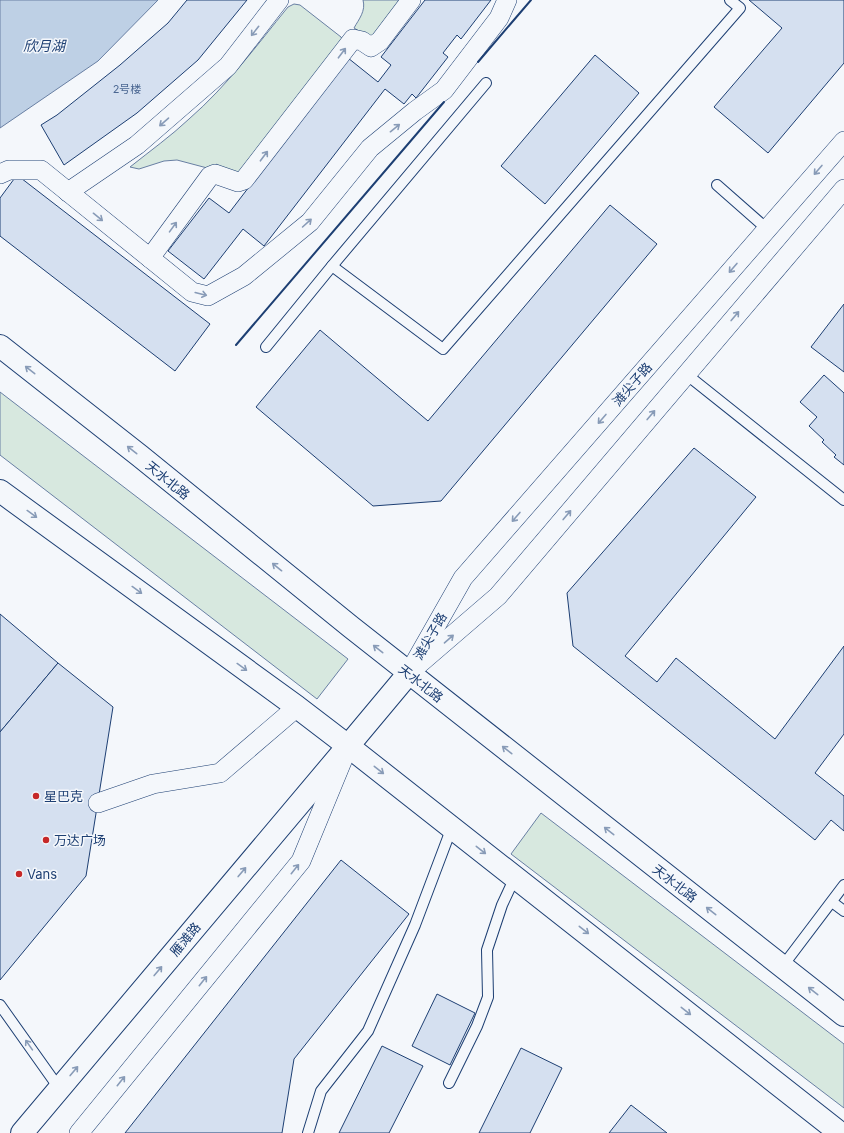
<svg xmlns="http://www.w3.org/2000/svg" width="844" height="1133" viewBox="0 0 844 1133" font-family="Inter,'Noto Sans SC',sans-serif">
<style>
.green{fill:#d7e8df;stroke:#687fa3}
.water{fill:#bed0e5;stroke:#687fa3}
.building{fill:#d5e0f0;stroke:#1d3f73}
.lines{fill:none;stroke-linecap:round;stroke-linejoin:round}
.lane-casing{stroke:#1d3f73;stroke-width:12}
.street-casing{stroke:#1d3f73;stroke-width:20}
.secondary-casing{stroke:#1d3f73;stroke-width:24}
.primary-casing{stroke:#1d3f73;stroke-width:24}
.lane{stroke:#f4f7fb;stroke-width:10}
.street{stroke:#f4f7fb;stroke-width:19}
.secondary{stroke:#f4f7fb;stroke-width:22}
.primary{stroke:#f4f7fb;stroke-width:22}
.wall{stroke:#1d3f73;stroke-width:2}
.oneway{stroke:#889bb7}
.poi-dot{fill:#c62828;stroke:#f4f7fb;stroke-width:1.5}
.labels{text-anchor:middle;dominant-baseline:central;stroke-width:3;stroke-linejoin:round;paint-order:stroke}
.number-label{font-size:11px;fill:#4b6792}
.street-label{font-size:13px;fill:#1d3f73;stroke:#f4f7fb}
.poi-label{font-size:13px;fill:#1d3f73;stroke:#f4f7fb;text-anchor:start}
.water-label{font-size:14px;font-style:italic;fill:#1d3f73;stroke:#f4f7fb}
</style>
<rect width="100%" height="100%" fill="#f4f7fb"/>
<g class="green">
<path d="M 363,0 L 401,0 L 375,35 L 369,37 L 354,28 C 359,19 366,11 363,0 Z"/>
<path d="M 294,4 L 300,5 L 341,37 L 344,43 L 239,177 L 227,171 L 216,164 L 211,169 L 177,160 L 164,161 L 139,169 L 130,167 C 150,151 171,136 189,119 C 227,86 257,45 288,7 Z"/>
<path d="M 0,392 L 348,659 L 317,699 L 0,455 Z"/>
<path d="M 541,813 L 844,1044 L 844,1108 L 511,854 Z"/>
</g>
<path class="water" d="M 0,0 L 158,0 L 98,61 L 0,128 Z"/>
<g class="building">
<path d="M 187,0 L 247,0 L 198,60 L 137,113 L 64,165 L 41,125 L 57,115 L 120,65 L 168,23 Z"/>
<path d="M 425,0 L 491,0 L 461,39 L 457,35 L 443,53 L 448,57 L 416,98 L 412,94 L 404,104 L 385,89 L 264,246 L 243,229 L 204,279 L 168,251 L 209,198 L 229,213 L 348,58 L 378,82 L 391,65 L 381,57 Z"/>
<path d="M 749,0 L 844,0 L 844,63 L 768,153 L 714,107 L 782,28 Z"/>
<path d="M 595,55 L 639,93 L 545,204 L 501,166 Z"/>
<path d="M 17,175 L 210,324 L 175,371 L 0,236 L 0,198 Z"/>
<path d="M 610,205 L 657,244 L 441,501 L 373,506 L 256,407 L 320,330 L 428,421 Z"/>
<path d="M 844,304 L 844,372 L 811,347 Z"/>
<path d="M 824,375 L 844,393 L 844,465 L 834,457 L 836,455 L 822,442 L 824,440 L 809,426 L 817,417 L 800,402 Z"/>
<path d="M 694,448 L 756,497 L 625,656 L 657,682 L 676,658 L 775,739 L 844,646 L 844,734 L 815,773 L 844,796 L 844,831 L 831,820 L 815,840 L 573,646 L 567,593 Z"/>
<path d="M 0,614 L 58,663 L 0,732 Z"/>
<path d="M 58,663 L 113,707 L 86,876 L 0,980 L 0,732 Z"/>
<path d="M 341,860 L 409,914 L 294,1059 L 282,1133 L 125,1133 Z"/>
<path d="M 437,994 L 475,1013 L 450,1065 L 412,1046 Z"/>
<path d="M 382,1046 L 423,1066 L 389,1133 L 339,1133 Z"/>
<path d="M 521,1048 L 562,1068 L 530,1133 L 479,1133 Z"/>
<path d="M 631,1105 L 667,1133 L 609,1133 Z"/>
</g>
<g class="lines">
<defs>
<g id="lane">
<path d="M 717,185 L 767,229"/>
<path d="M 332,266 L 443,349 L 740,8 L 730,0"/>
<path d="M 266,347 L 332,266 L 486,83"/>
<path d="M 686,374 L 844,500"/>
<path d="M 832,902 L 844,911"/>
<path d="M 782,967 L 844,885"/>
<path d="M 0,1005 L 59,1088"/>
<path d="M 449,1083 L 477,1026 L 488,997 L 487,950 L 502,905 L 515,877"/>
<path d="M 308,1133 L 321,1091 L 368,1031 L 415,925 L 452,827"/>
</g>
<g id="street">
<path d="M 0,174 L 9,170 L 41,170 L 192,292 L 208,296 L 244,276 L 310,222 L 370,148 L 415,111 L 444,90 L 499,18 L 507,0"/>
<path d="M 68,192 L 137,145 L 228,66 L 279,0"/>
<path d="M 150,258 L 210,176 L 215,174 L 238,182 L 244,180 L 353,39 L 362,41 L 371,47 L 380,41 L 411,0"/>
<path d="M 419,664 L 498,596 L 844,189"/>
<path d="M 409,673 L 463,578 L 844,141"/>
<path d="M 98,803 L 153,784 L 220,773 L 297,707"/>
<path d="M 79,1133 L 301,861 L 345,754"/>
</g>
<path id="secondary" d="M 22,1133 L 348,746"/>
<g id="primary">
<path d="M 0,346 L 140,456 L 351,627 L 844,1015"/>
<path d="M 0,491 L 297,707 L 348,746 L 840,1133"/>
<path d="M 348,746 L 409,673"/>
</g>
</defs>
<use href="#lane" class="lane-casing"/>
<use href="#street" class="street-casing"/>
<use href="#secondary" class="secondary-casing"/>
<use href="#primary" class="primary-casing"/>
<use href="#lane" class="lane"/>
<use href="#street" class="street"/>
<use href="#secondary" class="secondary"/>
<use href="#primary" class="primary"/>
<g class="wall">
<path d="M 478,62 L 531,0"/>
<path d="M 236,345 L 444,102"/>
</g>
</g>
<defs><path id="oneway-shaft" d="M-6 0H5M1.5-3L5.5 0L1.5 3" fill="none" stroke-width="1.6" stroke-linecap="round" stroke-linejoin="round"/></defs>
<g class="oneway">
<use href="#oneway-shaft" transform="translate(255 31) rotate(128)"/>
<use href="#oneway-shaft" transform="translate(342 53) rotate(-53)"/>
<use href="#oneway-shaft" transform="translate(164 122) rotate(139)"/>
<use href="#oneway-shaft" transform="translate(395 128) rotate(-39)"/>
<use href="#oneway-shaft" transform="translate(264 156) rotate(-53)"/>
<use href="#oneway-shaft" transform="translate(818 170) rotate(131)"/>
<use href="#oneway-shaft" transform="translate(98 217) rotate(39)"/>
<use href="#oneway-shaft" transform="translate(307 223) rotate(-42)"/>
<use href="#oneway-shaft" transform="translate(173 227) rotate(-54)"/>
<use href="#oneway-shaft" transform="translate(733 268) rotate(131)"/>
<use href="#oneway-shaft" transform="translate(201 294) rotate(14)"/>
<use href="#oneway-shaft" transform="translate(735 316) rotate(-50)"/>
<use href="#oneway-shaft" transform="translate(30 370) rotate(-142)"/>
<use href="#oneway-shaft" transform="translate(651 415) rotate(-50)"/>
<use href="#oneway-shaft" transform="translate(602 419) rotate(131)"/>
<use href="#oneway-shaft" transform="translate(132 450) rotate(-142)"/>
<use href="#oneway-shaft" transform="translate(32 514) rotate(36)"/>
<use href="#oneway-shaft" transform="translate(567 515) rotate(-50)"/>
<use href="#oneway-shaft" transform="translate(516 517) rotate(131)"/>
<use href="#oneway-shaft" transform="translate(277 567) rotate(-141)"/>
<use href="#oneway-shaft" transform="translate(137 590) rotate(36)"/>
<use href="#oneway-shaft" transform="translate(449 639) rotate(-41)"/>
<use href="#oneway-shaft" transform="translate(378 649) rotate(-142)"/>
<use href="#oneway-shaft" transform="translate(242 667) rotate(36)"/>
<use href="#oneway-shaft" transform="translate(507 750) rotate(-142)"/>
<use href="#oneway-shaft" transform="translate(379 770) rotate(38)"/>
<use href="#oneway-shaft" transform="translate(609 831) rotate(-142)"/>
<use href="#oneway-shaft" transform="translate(481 850) rotate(38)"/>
<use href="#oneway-shaft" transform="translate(295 869) rotate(-51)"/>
<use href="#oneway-shaft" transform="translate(242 872) rotate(-50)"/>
<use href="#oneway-shaft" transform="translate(711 911) rotate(-142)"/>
<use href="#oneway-shaft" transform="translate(584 930) rotate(38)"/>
<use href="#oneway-shaft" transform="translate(158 971) rotate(-50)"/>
<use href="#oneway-shaft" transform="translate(203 981) rotate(-51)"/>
<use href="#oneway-shaft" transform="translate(813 991) rotate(-142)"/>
<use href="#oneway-shaft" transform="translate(686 1011) rotate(38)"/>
<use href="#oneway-shaft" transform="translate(29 1045) rotate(-125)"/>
<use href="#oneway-shaft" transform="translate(74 1071) rotate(-50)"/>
<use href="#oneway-shaft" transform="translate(121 1081) rotate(-51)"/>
</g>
<g class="poi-dot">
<circle cx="36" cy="796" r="4"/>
<circle cx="46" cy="840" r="4"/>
<circle cx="19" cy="874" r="4"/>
</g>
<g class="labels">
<g class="number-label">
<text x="127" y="89">2号楼</text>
</g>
<g class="street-label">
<text transform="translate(632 384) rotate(-49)">滩尖子路</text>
<text transform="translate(168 480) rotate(39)">天水北路</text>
<text transform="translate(430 636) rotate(-60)">滩尖子路</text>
<text transform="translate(421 683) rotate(38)">天水北路</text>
<text transform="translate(675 883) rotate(38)">天水北路</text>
<text transform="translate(185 939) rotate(-50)">雁滩路</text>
</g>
<g class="poi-label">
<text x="44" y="796">星巴克</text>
<text x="54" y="840">万达广场</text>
<text x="27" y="874">Vans</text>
</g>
<g class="water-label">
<text x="44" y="45">欣月湖</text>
</g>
</g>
</svg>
